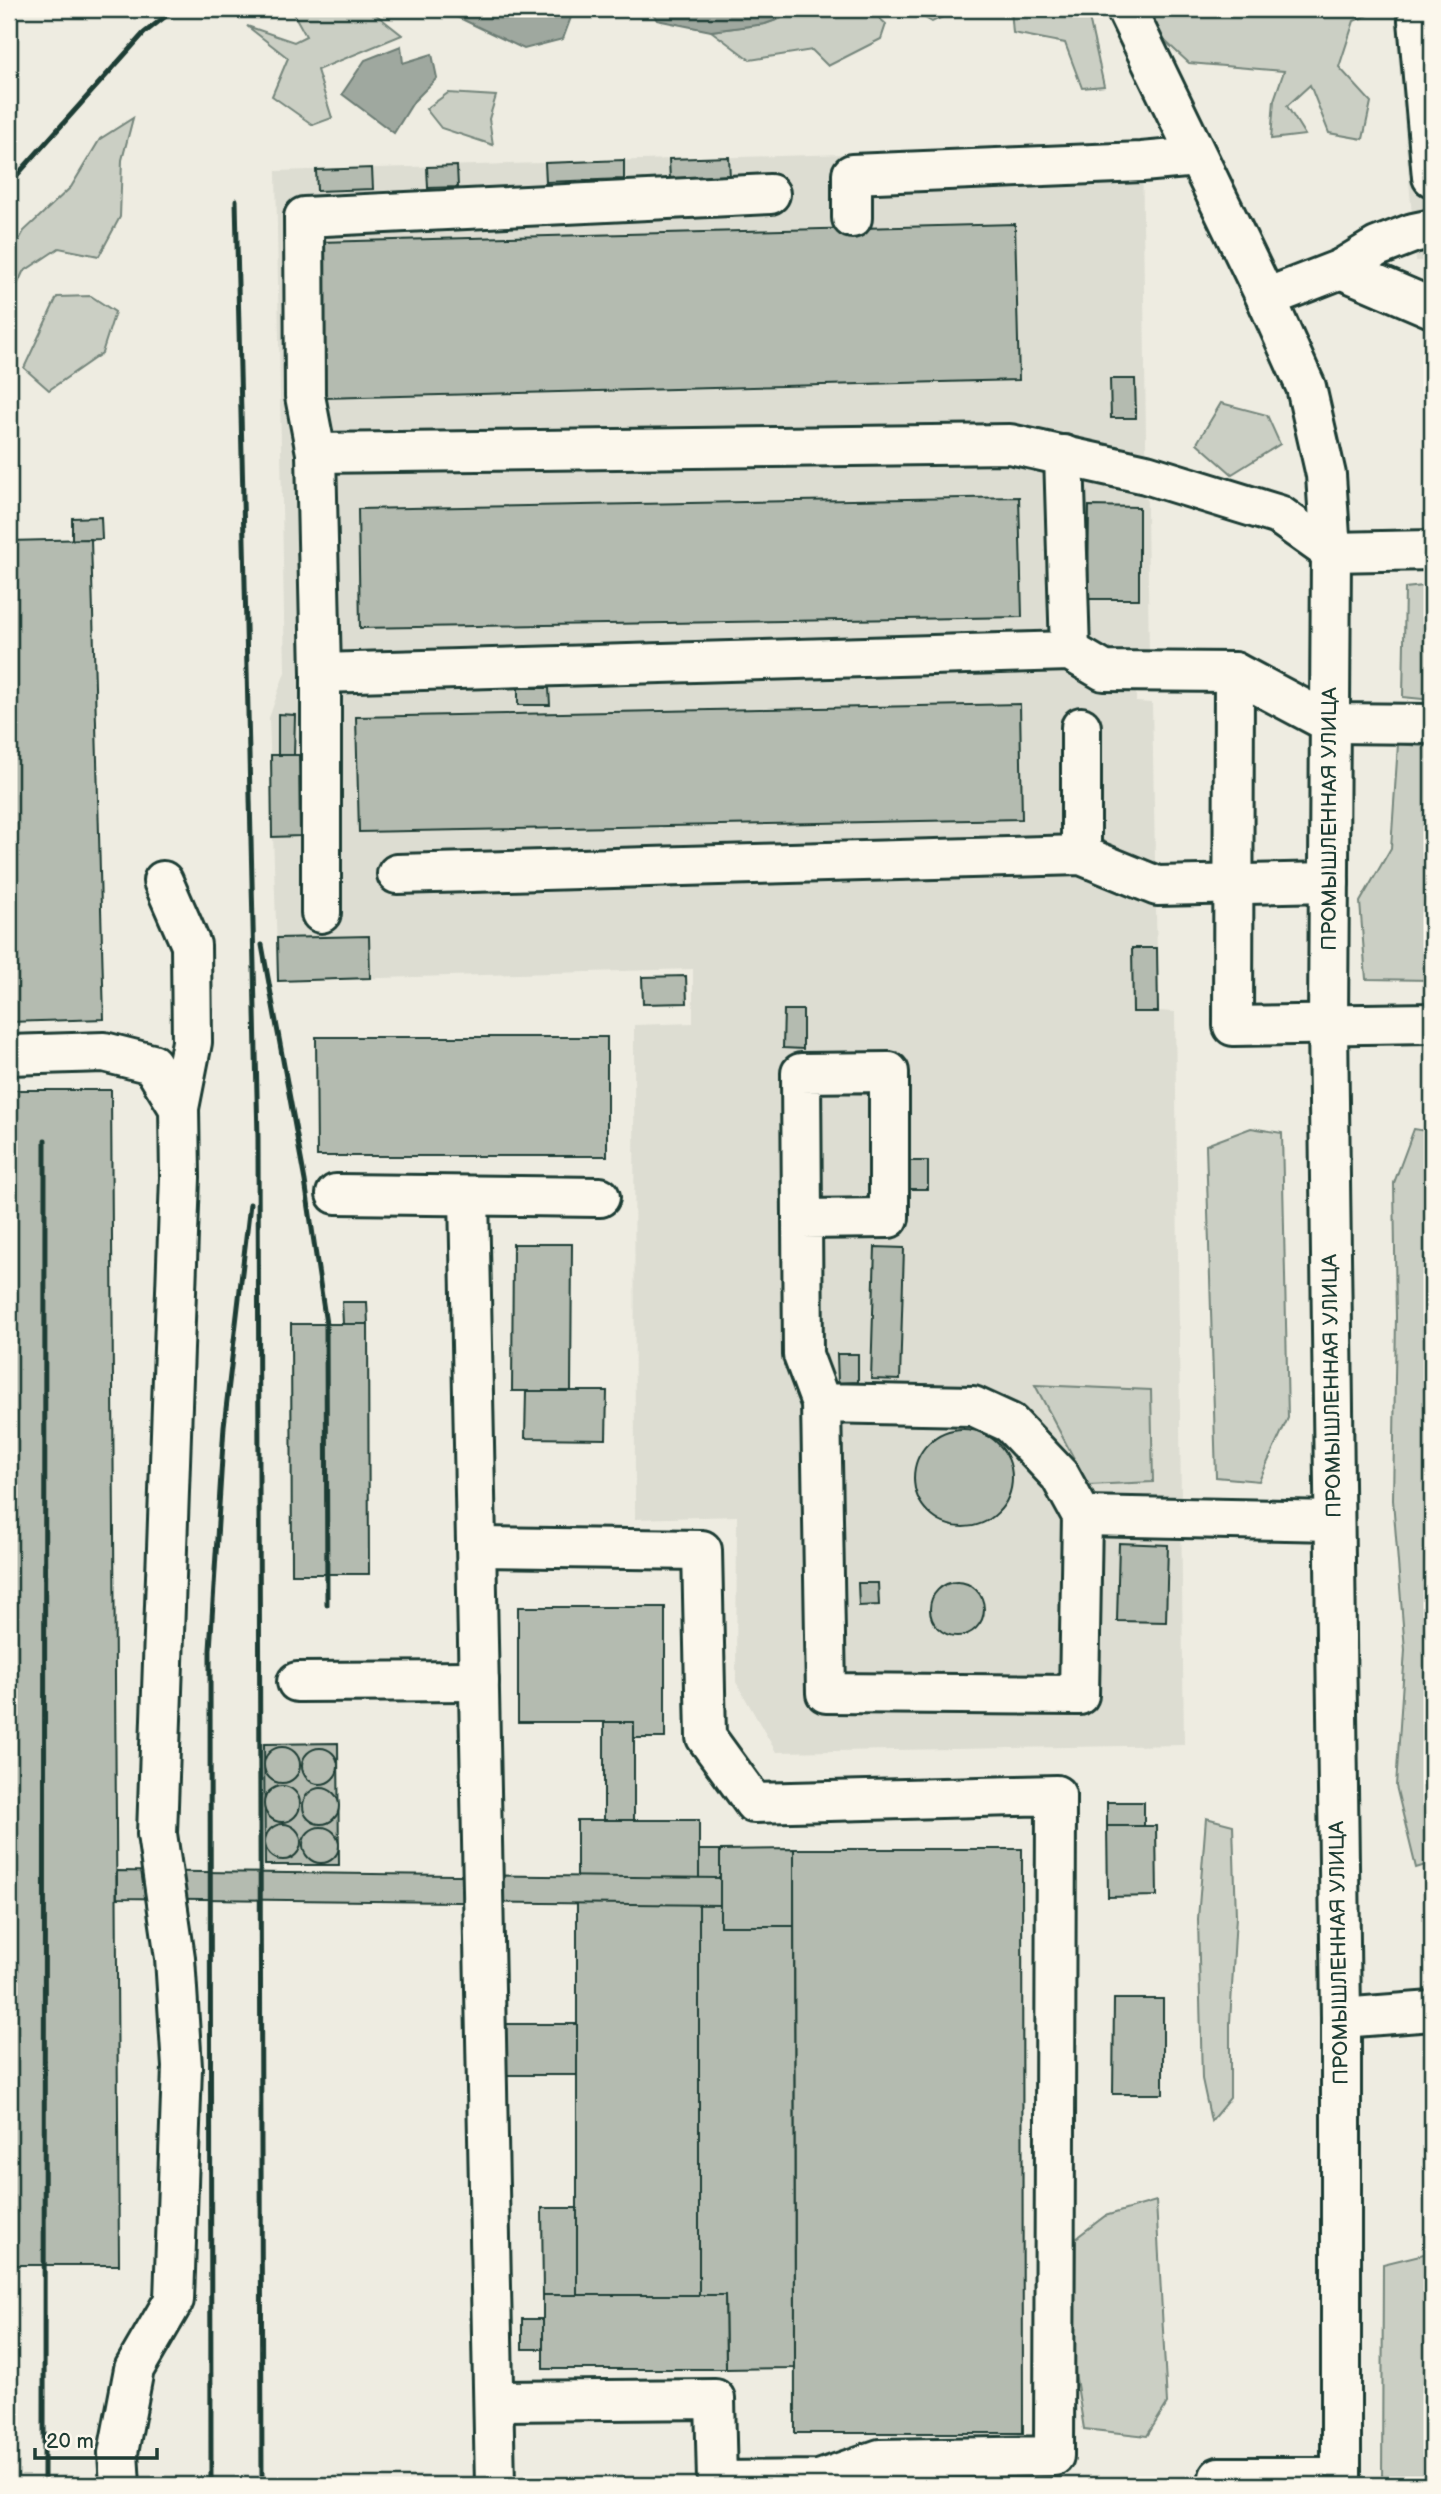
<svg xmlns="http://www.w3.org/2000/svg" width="1441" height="2494" viewBox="0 0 1441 2494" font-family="'Balsamiq Sans',sans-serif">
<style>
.built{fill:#ddddd2}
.green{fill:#cbcfc4;stroke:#75867c;stroke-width:2}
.water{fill:#9fa89f;stroke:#6c7d74;stroke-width:2}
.building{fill:#b4bbb0;stroke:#1f3d34;stroke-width:2}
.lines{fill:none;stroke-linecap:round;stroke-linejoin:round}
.minor-casing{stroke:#1f3d34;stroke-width:44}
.minor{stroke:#fbf7ec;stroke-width:38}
.rail{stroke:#1f3d34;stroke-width:5}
.labels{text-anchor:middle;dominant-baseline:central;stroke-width:5;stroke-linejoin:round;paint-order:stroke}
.street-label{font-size:21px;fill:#1f3d34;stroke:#fbf7ec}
</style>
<rect width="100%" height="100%" fill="#eeece1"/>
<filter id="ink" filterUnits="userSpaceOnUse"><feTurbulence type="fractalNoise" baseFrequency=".0143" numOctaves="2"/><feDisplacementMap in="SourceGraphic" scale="14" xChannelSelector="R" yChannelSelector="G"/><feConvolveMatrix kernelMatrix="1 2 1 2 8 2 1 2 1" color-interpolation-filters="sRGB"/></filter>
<g filter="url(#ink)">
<g class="built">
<path d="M 1394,9 L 1432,9 L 1432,261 L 1416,261 Z"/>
<path d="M 1142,145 L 1149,658 L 1136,658 L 1136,702 L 1152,703 L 1158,1011 L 1175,1012 L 1184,1745 L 776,1752 L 736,1682 L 737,1516 L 635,1519 L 634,1025 L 693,1023 L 693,969 L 278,981 L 269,718 L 285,672 L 276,171 Z"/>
</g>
<g class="green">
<path d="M 291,9 L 369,9 L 402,35 L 317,70 L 332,118 L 313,125 L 272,96 L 288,58 L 247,26 L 294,42 L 306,36 Z"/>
<path d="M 807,9 L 869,9 L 886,24 L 881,39 L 828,66 L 812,50 L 750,60 L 711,31 L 765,24 Z"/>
<path d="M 909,9 L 960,9 L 932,22 Z"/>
<path d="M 1011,9 L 1087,9 L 1104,86 L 1082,88 L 1065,43 L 1013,33 Z"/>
<path d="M 1157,9 L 1381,9 L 1354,21 L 1339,67 L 1371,102 L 1363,139 L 1329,133 L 1310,85 L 1287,106 L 1305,135 L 1271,139 L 1274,100 L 1284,71 L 1189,63 L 1153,30 Z"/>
<path d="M 448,93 L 496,96 L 489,119 L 493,145 L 441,128 L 426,109 Z"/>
<path d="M 133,118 L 122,160 L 120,217 L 99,256 L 59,248 L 23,272 L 9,303 L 9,258 L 24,231 L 71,187 L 100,139 Z"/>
<path d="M 91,296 L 115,312 L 102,353 L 49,390 L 24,368 L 57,297 Z"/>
<path d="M 1221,403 L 1267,415 L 1280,444 L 1232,474 L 1197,443 Z"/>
<path d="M 1432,585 L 1432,700 L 1403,697 L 1405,588 Z"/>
<path d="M 1398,744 L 1432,747 L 1432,980 L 1366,979 L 1360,902 L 1391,848 Z"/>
<path d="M 1251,1128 L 1282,1133 L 1288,1418 L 1259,1481 L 1216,1477 L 1206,1145 Z"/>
<path d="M 1414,1129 L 1432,1132 L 1432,1863 L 1416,1868 L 1396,1786 L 1405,1650 L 1393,1500 L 1396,1317 L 1394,1183 Z"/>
<path d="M 1035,1385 L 1151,1390 L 1153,1482 L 1088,1485 Z"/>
<path d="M 1206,1818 L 1233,1825 L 1236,1916 L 1230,2023 L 1230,2098 L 1211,2121 L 1202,2079 L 1198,1919 Z"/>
<path d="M 1156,2201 L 1167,2404 L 1147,2436 L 1084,2429 L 1074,2366 L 1076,2238 L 1105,2216 Z"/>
<path d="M 1432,2252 L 1432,2485 L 1382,2485 L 1383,2264 Z"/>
</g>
<g class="water">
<path d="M 445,9 L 574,9 L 563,39 L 524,49 L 445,11 Z"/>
<path d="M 650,9 L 807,9 L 765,24 L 711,31 L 657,20 Z"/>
<path d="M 401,46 L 403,63 L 432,54 L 437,78 L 414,101 L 394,133 L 342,94 L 365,60 Z"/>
</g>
<g class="building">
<path d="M 729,157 L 730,178 L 670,180 L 669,159 Z"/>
<path d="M 624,160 L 624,179 L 546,182 L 545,163 Z"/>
<path d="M 457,166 L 458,187 L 428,188 L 427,167 Z"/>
<path d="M 372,168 L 373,189 L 317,191 L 316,170 Z"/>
<path d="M 1015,224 L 1019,380 L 323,398 L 319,242 Z"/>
<path d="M 1110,379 L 1135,379 L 1136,418 L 1111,418 Z"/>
<path d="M 1019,497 L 1022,617 L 360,628 L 358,509 Z"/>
<path d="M 1089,506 L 1139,507 L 1139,599 L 1088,599 Z"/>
<path d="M 101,517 L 102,539 L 72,540 L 72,518 Z"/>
<path d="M 91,539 L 104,1019 L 9,1022 L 9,541 Z"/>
<path d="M 518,688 L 549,688 L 550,705 L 518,705 Z"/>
<path d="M 1020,704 L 1022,819 L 359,832 L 356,717 Z"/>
<path d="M 278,714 L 295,715 L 294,755 L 278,755 Z"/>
<path d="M 271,755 L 299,755 L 300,836 L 272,837 Z"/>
<path d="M 369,936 L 370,978 L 278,981 L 277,938 Z"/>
<path d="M 1132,948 L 1157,948 L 1158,1012 L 1133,1012 Z"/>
<path d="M 686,976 L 687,1003 L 643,1004 L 642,977 Z"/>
<path d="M 784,1010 L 803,1010 L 803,1049 L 783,1048 Z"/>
<path d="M 316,1037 L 607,1037 L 607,1156 L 317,1156 Z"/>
<path d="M 9,1090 L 111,1090 L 119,2265 L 9,2265 Z"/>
<rect x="903" y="1161" width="25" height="28"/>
<path d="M 513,1244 L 572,1244 L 571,1391 L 512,1391 Z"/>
<path d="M 875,1247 L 904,1248 L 900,1380 L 871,1379 Z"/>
<path d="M 342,1302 L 367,1302 L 368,1324 L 343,1324 Z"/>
<path d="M 291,1324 L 368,1324 L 369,1574 L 292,1574 Z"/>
<path d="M 837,1354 L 858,1354 L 858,1382 L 838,1383 Z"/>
<path d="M 526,1391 L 607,1391 L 606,1439 L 525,1438 Z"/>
<circle cx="963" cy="1478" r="49"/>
<path d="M 1119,1543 L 1168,1545 L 1166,1622 L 1117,1621 Z"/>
<circle cx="957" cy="1609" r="27"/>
<path d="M 858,1583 L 878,1583 L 879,1605 L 859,1606 Z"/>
<path d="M 518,1607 L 665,1607 L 665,1738 L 634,1738 L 634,1722 L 518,1722 Z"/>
<rect x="604" y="1722" width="30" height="98"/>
<path d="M 338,1743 L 339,1865 L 265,1865 L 264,1744 Z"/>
<circle cx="282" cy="1765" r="18"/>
<circle cx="320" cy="1766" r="18"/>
<circle cx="282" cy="1804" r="18"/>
<circle cx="321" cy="1806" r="18"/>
<rect x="1107" y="1802" width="37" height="24"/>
<rect x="577" y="1820" width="122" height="475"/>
<circle cx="283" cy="1842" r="18"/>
<path d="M 1107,1826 L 1156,1826 L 1157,1896 L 1108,1897 Z"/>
<circle cx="321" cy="1845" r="18"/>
<path d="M 794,1849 L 1022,1849 L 1023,2433 L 795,2433 Z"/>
<path d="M 794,1849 L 794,1926 L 720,1926 L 720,1850 Z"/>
<path d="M 699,1850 L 720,1850 L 720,1926 L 794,1926 L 795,2368 L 726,2369 L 725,2295 L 699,2295 Z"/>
<path d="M 117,1871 L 720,1878 L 720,1905 L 117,1898 Z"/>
<path d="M 1114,1999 L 1163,1999 L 1163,2094 L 1113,2094 Z"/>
<path d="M 505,2024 L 577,2024 L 577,2075 L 506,2075 Z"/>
<path d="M 542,2208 L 577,2208 L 577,2295 L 543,2295 Z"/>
<path d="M 543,2295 L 725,2295 L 726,2369 L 543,2369 Z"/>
<rect x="522" y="2319" width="21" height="30"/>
</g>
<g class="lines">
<defs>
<g id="minor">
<path d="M 1126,9 L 1266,298 L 1306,387 L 1326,475 L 1331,552 L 1328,1025 L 1341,2018 L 1341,2485"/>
<path d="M 1432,21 L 1418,20 L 1432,177"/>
<path d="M 852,218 L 852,174 L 1142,162 L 1197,157"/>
<path d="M 1341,269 L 1432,308"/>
<path d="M 1266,298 L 1341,269 L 1377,247 L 1413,233 L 1432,229"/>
<path d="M 316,453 L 1010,444 L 1146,474 L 1279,515 L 1331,552 L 1432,550"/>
<path d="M 1064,455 L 1070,651"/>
<path d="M 1234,672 L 1233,1026 L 1432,1023"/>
<path d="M 321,673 L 1070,651 L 1104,671 L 1234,672 L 1330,723 L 1432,724"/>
<path d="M 1081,855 L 1081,727"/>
<path d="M 397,874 L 1081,855 L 1157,886 L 1329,882"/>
<path d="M 163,881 L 191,945 L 192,1042 L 179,1108"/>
<path d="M 321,913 L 321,673 L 316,453 L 305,396 L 304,217 L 770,194"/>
<path d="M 9,1055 L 104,1052 L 152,1064 L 179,1108 L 180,1177 L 157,1834 L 175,1958 L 182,2067 L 174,2300 L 134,2369 L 118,2453 L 120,2485"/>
<path d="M 336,1194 L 600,1197"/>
<path d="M 469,1196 L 495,2485"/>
<path d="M 802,1219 L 801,1073 L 889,1072 L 889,1218 L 802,1219 L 803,1355 L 821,1403 L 826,1693 L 1079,1695 L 1082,1516 L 1060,1476 L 1010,1423 L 973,1406 L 821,1403"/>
<path d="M 1082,1516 L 1334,1521"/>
<path d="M 477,1547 L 702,1550 L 706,1737 L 754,1803 L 1056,1795 L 1054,2456 L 880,2459 L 819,2480 L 717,2481 L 715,2399 L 494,2401"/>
<path d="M 297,1682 L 479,1681"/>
<path d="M 1341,2018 L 1432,2011"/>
<path d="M 1218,2485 L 1219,2477 L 1341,2477"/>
</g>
</defs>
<use href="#minor" class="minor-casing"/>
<use href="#minor" class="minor"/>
<g class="rail">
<path d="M 9,184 L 144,33 L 175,9"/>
<path d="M 236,200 L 258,1138 L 262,2485"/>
<path d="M 262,945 L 305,1181 L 326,1324 L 327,1605"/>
<path d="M 44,2485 L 45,1140"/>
<path d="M 211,2485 L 210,1650 L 224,1426 L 250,1204"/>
</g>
</g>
</g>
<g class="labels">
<g class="street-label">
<text transform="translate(1329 819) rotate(-90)">ПРОМЫШЛЕННАЯ УЛИЦА</text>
<text transform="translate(1332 1386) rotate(-91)">ПРОМЫШЛЕННАЯ УЛИЦА</text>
<text transform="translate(1339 1953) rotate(-91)">ПРОМЫШЛЕННАЯ УЛИЦА</text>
</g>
</g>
<rect width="1441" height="2494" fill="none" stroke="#fbf7ec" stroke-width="35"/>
<rect x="18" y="18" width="1406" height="2459" fill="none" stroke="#1f3d34" stroke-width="2.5" filter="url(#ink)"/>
<path d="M35 2448v10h122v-10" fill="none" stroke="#1f3d34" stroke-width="3.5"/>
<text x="46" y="2448" font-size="21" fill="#1f3d34" stroke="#fbf7ec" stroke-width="5" paint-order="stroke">20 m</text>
</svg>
